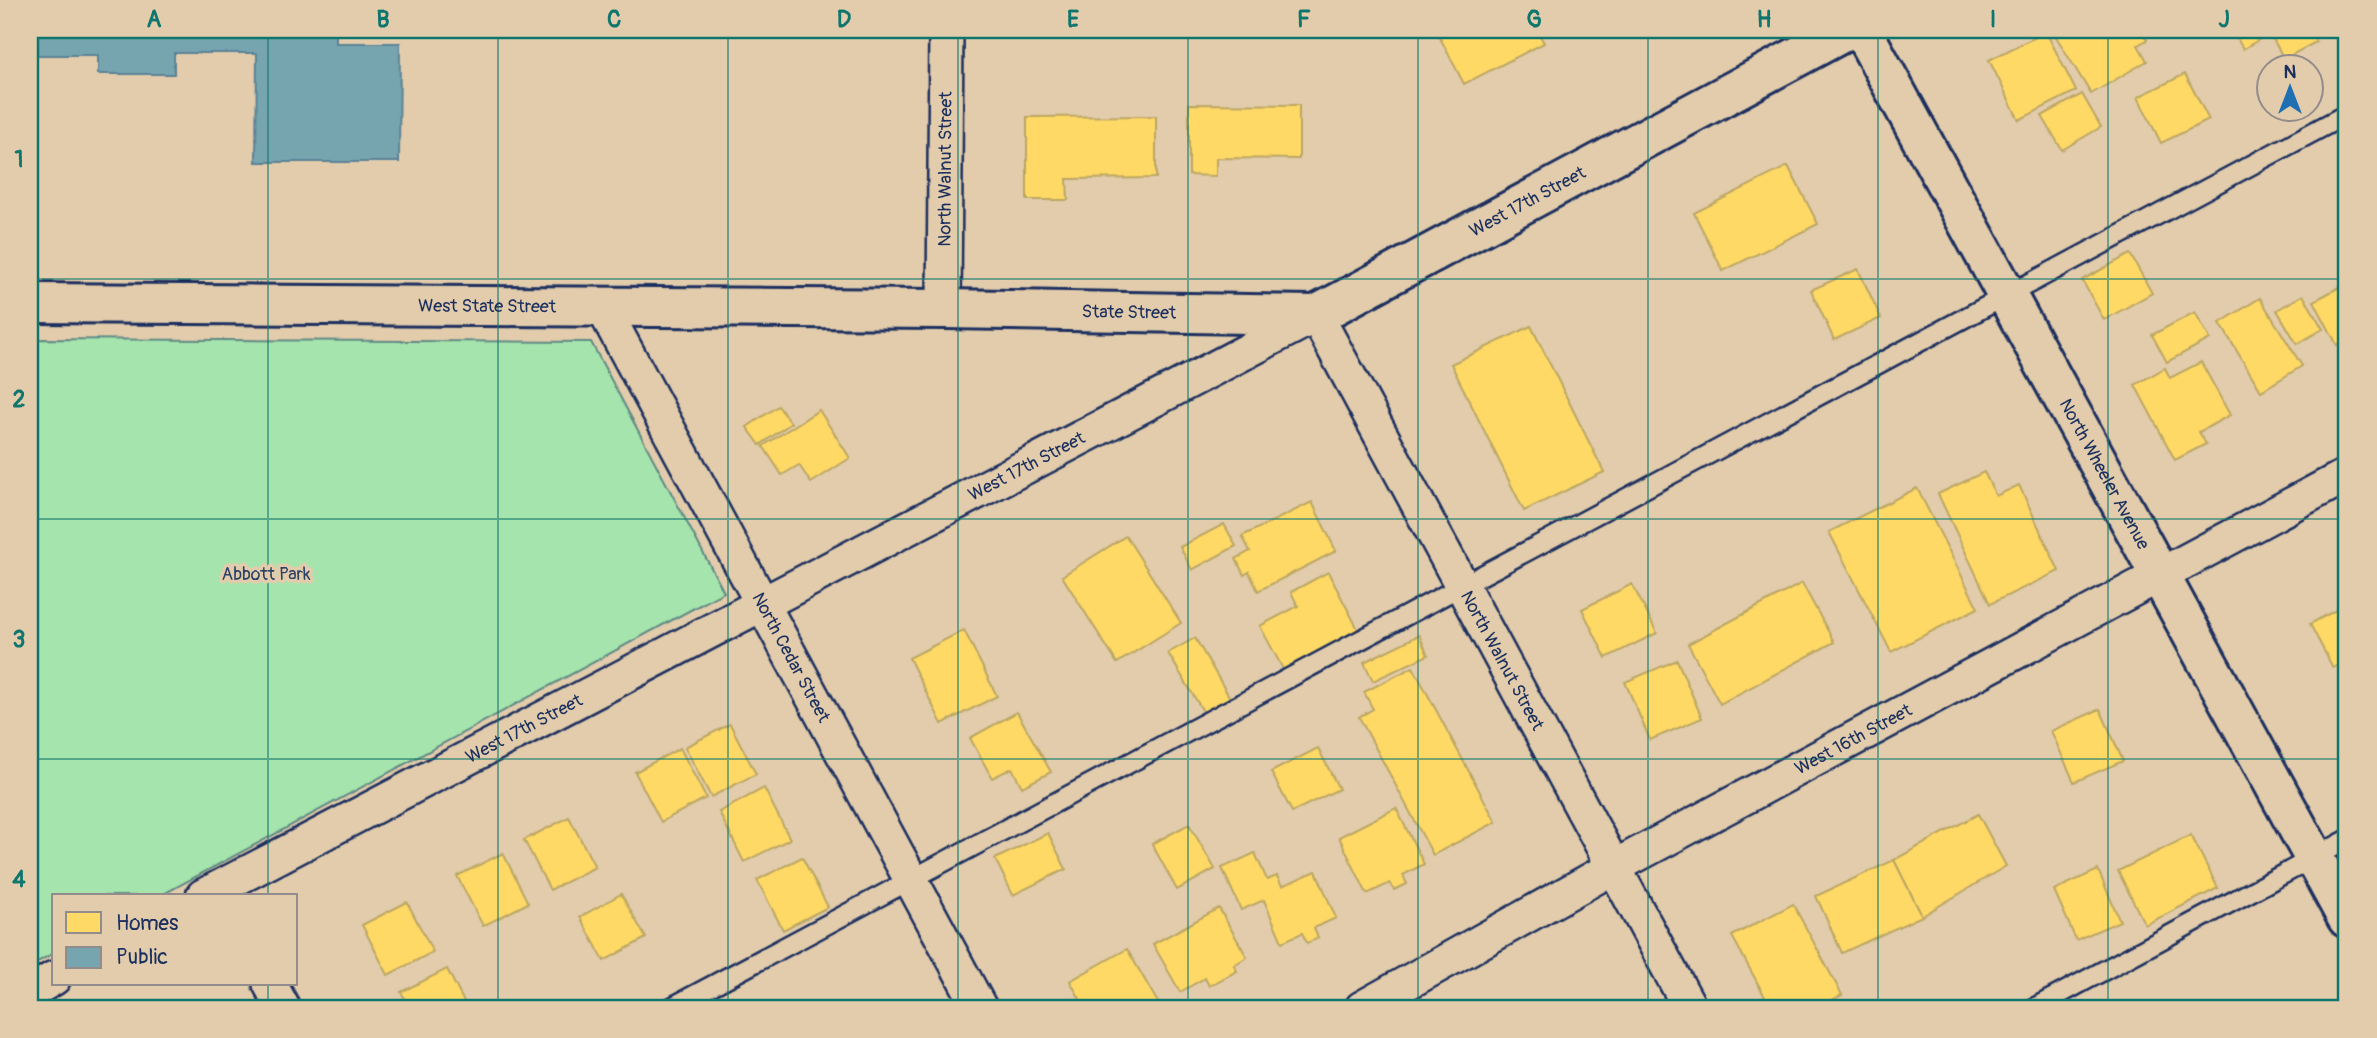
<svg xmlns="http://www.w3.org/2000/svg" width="2377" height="1038" viewBox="0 0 2377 1038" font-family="Pangolin,sans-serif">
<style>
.green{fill:#a5e4ac;stroke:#608a85;stroke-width:2}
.homes{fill:#ffd966;stroke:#bba664;stroke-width:2}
.public{fill:#76a5af;stroke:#5b8297;stroke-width:2}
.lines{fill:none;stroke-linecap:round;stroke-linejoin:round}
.service-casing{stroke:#1b2f5e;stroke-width:23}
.minor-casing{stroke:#1b2f5e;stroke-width:38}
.tertiary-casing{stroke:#1b2f5e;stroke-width:44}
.service{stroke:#e2ccab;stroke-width:18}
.minor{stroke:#e2ccab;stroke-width:33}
.tertiary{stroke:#e2ccab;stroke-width:38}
.grid{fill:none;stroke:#0f766e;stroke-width:2;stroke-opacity:0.55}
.labels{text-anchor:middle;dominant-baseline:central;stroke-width:7;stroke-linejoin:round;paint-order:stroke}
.street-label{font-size:18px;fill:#1b2f5e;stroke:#e2ccab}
.park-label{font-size:18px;fill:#294166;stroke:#e2ccab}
.neatline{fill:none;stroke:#0f766e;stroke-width:2.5}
.grid-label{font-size:23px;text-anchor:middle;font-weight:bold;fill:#0f766e}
</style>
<rect width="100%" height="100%" fill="#e2ccab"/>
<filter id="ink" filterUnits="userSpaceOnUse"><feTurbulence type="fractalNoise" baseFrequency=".0143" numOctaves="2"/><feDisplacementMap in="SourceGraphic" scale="14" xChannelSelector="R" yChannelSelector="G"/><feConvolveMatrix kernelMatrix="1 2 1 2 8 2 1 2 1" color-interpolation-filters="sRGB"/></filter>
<g filter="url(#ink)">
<path class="green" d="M 30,339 L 591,342 L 724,592 L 160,896 L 54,896 L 54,953 L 30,966 Z"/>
<g class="homes">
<path d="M 1436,30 L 1537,30 L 1544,43 L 1464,84 Z"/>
<path d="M 2052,30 L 2141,30 L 2147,40 L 2138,45 L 2147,61 L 2091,94 Z"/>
<path d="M 2232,30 L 2264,30 L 2267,35 L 2243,49 Z"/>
<path d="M 2268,30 L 2309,30 L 2316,42 L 2284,59 Z"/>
<path d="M 2046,32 L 2076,91 L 2019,120 L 1989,60 Z"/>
<path d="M 2185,74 L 2209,120 L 2161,143 L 2138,97 Z"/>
<path d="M 2082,94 L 2101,127 L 2062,150 L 2042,116 Z"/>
<path d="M 1189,104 L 1299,105 L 1299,159 L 1216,158 L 1216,176 L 1189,175 Z"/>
<path d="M 1156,116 L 1156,178 L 1067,179 L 1068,200 L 1027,200 L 1027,117 Z"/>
<path d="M 1788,166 L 1818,224 L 1723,271 L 1694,213 Z"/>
<path d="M 2130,254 L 2152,293 L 2104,320 L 2082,280 Z"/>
<path d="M 1858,269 L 1881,318 L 1834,340 L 1811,290 Z"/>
<path d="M 2347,283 L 2347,339 L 2337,345 L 2314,301 Z"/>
<path d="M 2303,295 L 2323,329 L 2297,344 L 2277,310 Z"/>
<path d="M 2260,298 L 2302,366 L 2261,391 L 2220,323 Z"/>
<path d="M 2195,312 L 2210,339 L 2167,362 L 2152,335 Z"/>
<path d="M 1531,326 L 1604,472 L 1524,511 L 1451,364 Z"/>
<path d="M 2201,362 L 2230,415 L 2199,432 L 2206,444 L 2175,460 L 2135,385 L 2165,368 L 2170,378 Z"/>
<path d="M 778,406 L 791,423 L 760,445 L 747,427 Z"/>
<path d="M 819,410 L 850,458 L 811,483 L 799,465 L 782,475 L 763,446 Z"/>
<path d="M 1984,472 L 1996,496 L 2019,485 L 2059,571 L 1990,604 L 1938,494 Z"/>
<path d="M 1917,488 L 1978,608 L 1891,652 L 1829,532 Z"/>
<path d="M 1312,502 L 1336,551 L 1258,591 L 1249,572 L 1244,575 L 1236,559 L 1250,551 L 1242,536 Z"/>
<path d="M 1224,524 L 1236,546 L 1192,570 L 1180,547 Z"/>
<path d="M 1126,536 L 1181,623 L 1117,663 L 1062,576 Z"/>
<path d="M 1328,572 L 1359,631 L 1284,671 L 1260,626 L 1298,606 L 1291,592 Z"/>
<path d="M 1802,583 L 1834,642 L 1720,704 L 1688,644 Z"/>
<path d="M 1632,584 L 1657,633 L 1606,658 L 1582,609 Z"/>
<path d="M 2347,604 L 2347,661 L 2333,668 L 2310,624 Z"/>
<path d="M 964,630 L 997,696 L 942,724 L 909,658 Z"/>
<path d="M 1419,635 L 1428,655 L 1373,681 L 1364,662 Z"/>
<path d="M 1195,638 L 1230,698 L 1204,713 L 1168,653 Z"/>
<path d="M 1677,660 L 1702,718 L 1650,740 L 1625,682 Z"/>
<path d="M 1413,667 L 1496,822 L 1433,855 L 1359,717 L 1373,709 L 1364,692 Z"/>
<path d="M 2100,709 L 2123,761 L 2074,782 L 2051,731 Z"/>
<path d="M 1017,712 L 1051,772 L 1022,787 L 1012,768 L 992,778 L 970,738 Z"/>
<path d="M 730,724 L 756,774 L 711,797 L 685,747 Z"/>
<path d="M 680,748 L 706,798 L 661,822 L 635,772 Z"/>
<path d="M 1318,748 L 1339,789 L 1292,812 L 1271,772 Z"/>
<path d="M 764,788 L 790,839 L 744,862 L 719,812 Z"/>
<path d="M 1396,808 L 1424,864 L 1403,875 L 1407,884 L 1394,890 L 1390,883 L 1367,894 L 1339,837 Z"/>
<path d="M 1978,814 L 2006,866 L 1922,916 L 1894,860 Z"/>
<path d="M 569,817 L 595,867 L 550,890 L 524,840 Z"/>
<path d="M 1189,824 L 1215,869 L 1177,890 L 1152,844 Z"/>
<path d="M 1048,833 L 1066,869 L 1013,895 L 995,859 Z"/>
<path d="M 2191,835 L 2218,888 L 2145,925 L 2118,871 Z"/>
<path d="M 503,853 L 528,903 L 483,926 L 457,876 Z"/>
<path d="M 1255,853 L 1267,880 L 1277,876 L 1282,886 L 1316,871 L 1336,918 L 1314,928 L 1318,938 L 1307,943 L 1302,933 L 1282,942 L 1264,900 L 1241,910 L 1222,868 Z"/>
<path d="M 802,857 L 828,907 L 783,930 L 757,880 Z"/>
<path d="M 1894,860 L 1922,916 L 1842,953 L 1816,896 Z"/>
<path d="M 2098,870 L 2120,921 L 2076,940 L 2054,890 Z"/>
<path d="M 621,894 L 646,938 L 604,961 L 580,917 Z"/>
<path d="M 407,902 L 433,952 L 388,975 L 362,925 Z"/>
<path d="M 1793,904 L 1842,995 L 1817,1008 L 1771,1008 L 1732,936 Z"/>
<path d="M 1219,908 L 1247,957 L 1234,965 L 1237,971 L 1209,986 L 1205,978 L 1180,992 L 1153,944 Z"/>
<path d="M 1127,949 L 1161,1008 L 1085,1008 L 1070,981 Z"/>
<path d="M 447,969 L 467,1008 L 410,1008 L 401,992 Z"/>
</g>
<path class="public" d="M 30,30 L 336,30 L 336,43 L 400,43 L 399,162 L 256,162 L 257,53 L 174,53 L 174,74 L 98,74 L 98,55 L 30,55 Z"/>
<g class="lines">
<defs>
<g id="service">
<path d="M 670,1008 L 2347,114"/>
<path d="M 2034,1008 L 2347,840"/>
</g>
<g id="minor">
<path id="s1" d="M 602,306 L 980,1008"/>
<path id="s2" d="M 944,309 L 946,30"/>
<path id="s3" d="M 203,896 L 1316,315 L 1690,1008"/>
<path d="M 270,984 L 283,1008"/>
<path d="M 30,992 L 54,978"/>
<path id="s4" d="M 1362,1008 L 1614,867 L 2347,475"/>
</g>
<g id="tertiary">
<path id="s5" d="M 1862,30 L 2347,918"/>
<path id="s6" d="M 30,303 L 944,309 L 1316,315 L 1847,30"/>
</g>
</defs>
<use href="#service" class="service-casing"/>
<use href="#minor" class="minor-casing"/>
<use href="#tertiary" class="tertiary-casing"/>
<use href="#service" class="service"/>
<use href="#minor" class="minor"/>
<use href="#tertiary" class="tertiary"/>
</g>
</g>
<path class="grid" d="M 268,30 L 268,896M 498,30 L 498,1008M 728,30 L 728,1008M 958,30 L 958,1008M 1188,30 L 1188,1008M 1418,30 L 1418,1008M 1648,30 L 1648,1008M 1878,30 L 1878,1008M 2108,30 L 2108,1008M 30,279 L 2347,279M 30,519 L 2347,519M 30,759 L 2347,759M 268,984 L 268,1008"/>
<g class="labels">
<g class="street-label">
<text stroke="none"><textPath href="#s2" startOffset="140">North Walnut Street</textPath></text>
<text stroke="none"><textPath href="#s6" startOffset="1526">West 17th Street</textPath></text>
<text stroke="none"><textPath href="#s6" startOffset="457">West State Street</textPath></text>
<text stroke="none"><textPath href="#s6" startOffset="1099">State Street</textPath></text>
<text stroke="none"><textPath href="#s3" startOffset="929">West 17th Street</textPath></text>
<text stroke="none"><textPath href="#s5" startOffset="506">North Wheeler Avenue</textPath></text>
<text stroke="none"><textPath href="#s1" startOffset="399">North Cedar Street</textPath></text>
<text stroke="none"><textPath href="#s3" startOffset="1648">North Walnut Street</textPath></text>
<text stroke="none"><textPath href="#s3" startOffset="362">West 17th Street</textPath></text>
<text stroke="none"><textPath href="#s4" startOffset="560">West 16th Street</textPath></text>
</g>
<g class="park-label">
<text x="266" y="574">Abbott Park</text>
</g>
</g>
<rect width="2377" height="1038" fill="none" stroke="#e2ccab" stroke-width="77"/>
<rect x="52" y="894" width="245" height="91" fill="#e2ccab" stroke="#928d8c" stroke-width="2"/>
<rect x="66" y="912" width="35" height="21" fill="#ffd966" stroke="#928d8c" stroke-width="2"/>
<text x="116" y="930" font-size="21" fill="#1b2f5e">Homes</text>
<rect x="66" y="947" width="35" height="21" fill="#76a5af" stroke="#928d8c" stroke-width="2"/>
<text x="116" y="964" font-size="21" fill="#1b2f5e">Public</text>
<g transform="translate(2290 88)"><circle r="33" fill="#e2ccab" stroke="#928d8c" stroke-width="2"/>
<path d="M0-5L12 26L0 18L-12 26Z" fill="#1f6fb2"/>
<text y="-10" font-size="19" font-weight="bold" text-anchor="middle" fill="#1b2f5e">N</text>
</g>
<rect x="38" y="38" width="2300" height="962" class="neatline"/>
<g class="grid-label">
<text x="154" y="27">A</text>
<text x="383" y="27">B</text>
<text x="614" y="27">C</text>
<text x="844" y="27">D</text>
<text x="1073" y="27">E</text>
<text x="1304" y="27">F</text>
<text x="1534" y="27">G</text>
<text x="1764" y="27">H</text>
<text x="1993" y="27">I</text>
<text x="2224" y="27">J</text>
<text x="19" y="167">1</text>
<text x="19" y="407">2</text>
<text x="19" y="647">3</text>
<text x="19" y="887">4</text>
</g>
</svg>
